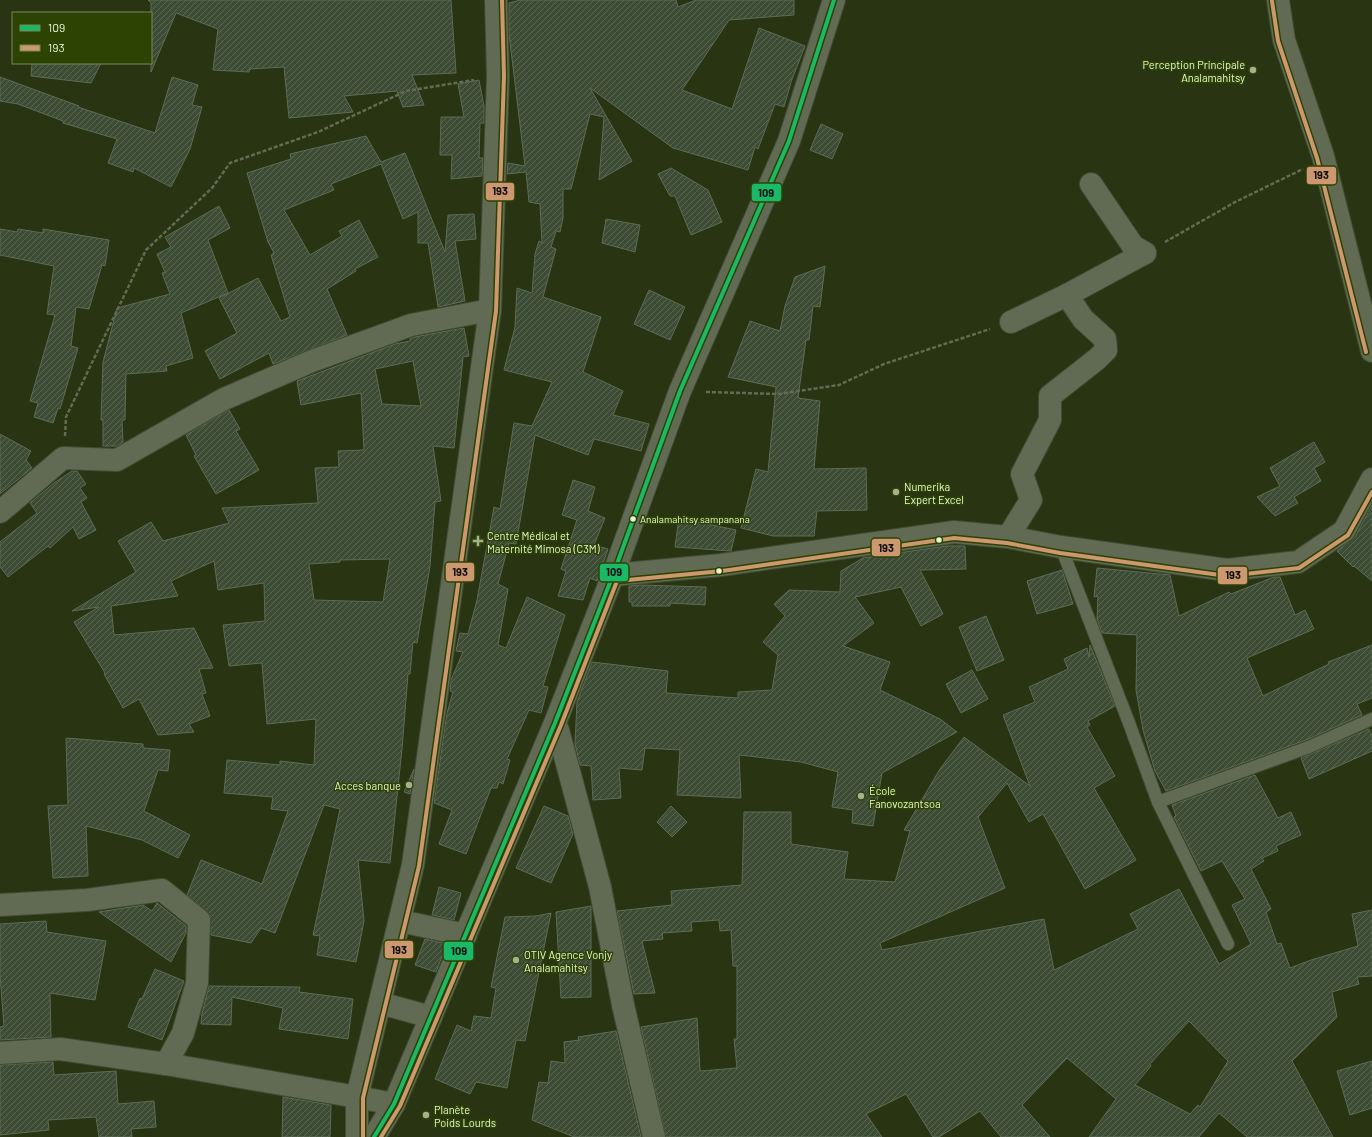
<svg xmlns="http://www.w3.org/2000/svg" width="1372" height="1137" viewBox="0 0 1372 1137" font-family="Barlow,sans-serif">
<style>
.building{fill:url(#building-hatch);stroke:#5d6c54;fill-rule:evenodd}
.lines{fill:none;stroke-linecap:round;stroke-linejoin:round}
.lane-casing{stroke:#424b33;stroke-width:14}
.street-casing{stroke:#424b33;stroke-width:24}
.secondary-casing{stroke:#424b33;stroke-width:24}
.path{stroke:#626b53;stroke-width:2.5;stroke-dasharray:4 2;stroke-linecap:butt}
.lane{stroke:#616b53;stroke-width:12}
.street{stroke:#616b53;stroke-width:22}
.secondary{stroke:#616b53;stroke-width:22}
.bus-1-casing{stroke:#2d4303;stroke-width:7}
.bus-2-casing{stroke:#2d4303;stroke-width:7}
.bus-1{stroke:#1ab867;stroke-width:4}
.bus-2{stroke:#cd976f;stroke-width:4}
.poi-dot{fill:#a4b191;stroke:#2d4303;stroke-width:1.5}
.bus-dot{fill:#e6f5d5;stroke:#2d4303;stroke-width:1.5}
.labels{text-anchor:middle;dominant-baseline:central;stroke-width:3;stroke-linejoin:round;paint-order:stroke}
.bus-label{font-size:10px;fill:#e6f5d5;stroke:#2d4303;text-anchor:start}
.poi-label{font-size:11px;fill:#e6f5d5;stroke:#2d4303;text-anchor:start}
.line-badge{stroke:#2d4303;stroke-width:1.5}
.pale-badge-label{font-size:11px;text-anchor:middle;font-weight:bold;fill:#111}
</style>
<defs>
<pattern id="building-hatch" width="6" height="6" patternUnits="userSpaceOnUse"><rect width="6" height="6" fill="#3d4c35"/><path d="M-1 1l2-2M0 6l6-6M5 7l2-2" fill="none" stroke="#596651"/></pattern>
</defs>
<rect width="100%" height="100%" fill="#293412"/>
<g class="building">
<path d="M 148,0 L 451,0 L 456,73 L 412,75 L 424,105 L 403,107 L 397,91 L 344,96 L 353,112 L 289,118 L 284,67 L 250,69 L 249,72 L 213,70 L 218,29 L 176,13 L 151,72 L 151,3 Z"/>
<path d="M 520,0 L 676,0 L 678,7 L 696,0 L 794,0 L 794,15 L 729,20 L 682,90 L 732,109 L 759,28 L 805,46 L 791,82 L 784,107 L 775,104 L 758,149 L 755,147 L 748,170 L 673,148 L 590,88 L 632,161 L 599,180 L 604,117 L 590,114 L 571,189 L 563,189 L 563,218 L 560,232 L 556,231 L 551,247 L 556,249 L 543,297 L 601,317 L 583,372 L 623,391 L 613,415 L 649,424 L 641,451 L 594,439 L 588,455 L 535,435 L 516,544 L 509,543 L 498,584 L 508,589 L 498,645 L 506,648 L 527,597 L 565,615 L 543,686 L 548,687 L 541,713 L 529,710 L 507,759 L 510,760 L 503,784 L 499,782 L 497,788 L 491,788 L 466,854 L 439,844 L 452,810 L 434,803 L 447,713 L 453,692 L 450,691 L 451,680 L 463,652 L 456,651 L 460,633 L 468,634 L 477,600 L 494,507 L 500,509 L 514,423 L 532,426 L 552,382 L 504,370 L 515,327 L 517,288 L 532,293 L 535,254 L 539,241 L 542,243 L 540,204 L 529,202 L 526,172 L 507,174 L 508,163 L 525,166 L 509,34 L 509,3 Z"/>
<path d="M 32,63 L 101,63 L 91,83 L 31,76 Z"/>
<path d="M 0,77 L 79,106 L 78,107 L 155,133 L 172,77 L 198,85 L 192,105 L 202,107 L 190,149 L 171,187 L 134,168 L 133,172 L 108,163 L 117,139 L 63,123 L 63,121 L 18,104 L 0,101 Z"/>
<path d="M 479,80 L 484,106 L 484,123 L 480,123 L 479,158 L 483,158 L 482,176 L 451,179 L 452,155 L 440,155 L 441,117 L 464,117 L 458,84 Z"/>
<path d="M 821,124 L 843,134 L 832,159 L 810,150 Z"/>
<path d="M 366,136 L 381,162 L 405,153 L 445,252 L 448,215 L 474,214 L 476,239 L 455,241 L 465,301 L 438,307 L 428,243 L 418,243 L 418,212 L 403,219 L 381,164 L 331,184 L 334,190 L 284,210 L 310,255 L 342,236 L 339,231 L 359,220 L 378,257 L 355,269 L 356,271 L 327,289 L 347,335 L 273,364 L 269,353 L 220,379 L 205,351 L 237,333 L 219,298 L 258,278 L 281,321 L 290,317 L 271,255 L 274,253 L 268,242 L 247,173 L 291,159 L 290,154 Z"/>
<path d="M 671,168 L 708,190 L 722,222 L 691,235 L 675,196 L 670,196 L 658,174 Z"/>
<path d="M 219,206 L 230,228 L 208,240 L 228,293 L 181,313 L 193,358 L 166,366 L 167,371 L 126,374 L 125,420 L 122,420 L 123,442 L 117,446 L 103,446 L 103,420 L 101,420 L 103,362 L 117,308 L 170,294 L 162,273 L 165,272 L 157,254 L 171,247 L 165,237 Z"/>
<path d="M 606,219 L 640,225 L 635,252 L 602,243 Z"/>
<path d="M 0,229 L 17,232 L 18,229 L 43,233 L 43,229 L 109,240 L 105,266 L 102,265 L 89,309 L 76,307 L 71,346 L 78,348 L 60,409 L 58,408 L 53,423 L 34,417 L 38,403 L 30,401 L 55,315 L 47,314 L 54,266 L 0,255 Z"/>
<path d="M 825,266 L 820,307 L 813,306 L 809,340 L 806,340 L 798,398 L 820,401 L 814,469 L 866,468 L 867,510 L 817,511 L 814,536 L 773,536 L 741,528 L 756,469 L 768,472 L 776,387 L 728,377 L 750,321 L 780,331 L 785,306 L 795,277 Z"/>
<path d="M 649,290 L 685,307 L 670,340 L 634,324 Z"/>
<path d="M 464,328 L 469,356 L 463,357 L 454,448 L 433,446 L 441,501 L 435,502 L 430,566 L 417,643 L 413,642 L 410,674 L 408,674 L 402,749 L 390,863 L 358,860 L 364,921 L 356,962 L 317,955 L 320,936 L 313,935 L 340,809 L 324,805 L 275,933 L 261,928 L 251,943 L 211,935 L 210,915 L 187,895 L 201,860 L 262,884 L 288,811 L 271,809 L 273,797 L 224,793 L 227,760 L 280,765 L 280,761 L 314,765 L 316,719 L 267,724 L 262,663 L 229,666 L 223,625 L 265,621 L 264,583 L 218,590 L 214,561 L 171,581 L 178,596 L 111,606 L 114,635 L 194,628 L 213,668 L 199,669 L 206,693 L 202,694 L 210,716 L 189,724 L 194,732 L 158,735 L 139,699 L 123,708 L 104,674 L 105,673 L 74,622 L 99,607 L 72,611 L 136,572 L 118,541 L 151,522 L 163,541 L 229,523 L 222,508 L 318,503 L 315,468 L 339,467 L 338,451 L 364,450 L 361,393 L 301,405 L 297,381 L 395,344 L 410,341 L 410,339 L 414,337 ZM 413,361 L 421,406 L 382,404 L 375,369 ZM 390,559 L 383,602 L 314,600 L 309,564 L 340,562 L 340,560 Z"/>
<path d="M 229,410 L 240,429 L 236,431 L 259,470 L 216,494 L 194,456 L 196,455 L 186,435 Z"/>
<path d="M 0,434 L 31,451 L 26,460 L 32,468 L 0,494 Z"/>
<path d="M 1314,442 L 1325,462 L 1314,468 L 1321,481 L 1294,497 L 1298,503 L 1275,516 L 1257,497 L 1280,486 L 1270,468 Z"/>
<path d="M 72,471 L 77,471 L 86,484 L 80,488 L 87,498 L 81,502 L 96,530 L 79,539 L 73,527 L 50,548 L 48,546 L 8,577 L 0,567 L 0,542 L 37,513 L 30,503 L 54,483 Z"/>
<path d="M 573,480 L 595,487 L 588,511 L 605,518 L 594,545 L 608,549 L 597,581 L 590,578 L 583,600 L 558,596 L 566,571 L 561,569 L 577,520 L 562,515 Z"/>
<path d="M 1372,505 L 1372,581 L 1354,566 L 1353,567 L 1337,551 L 1355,537 Z"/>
<path d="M 679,518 L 736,530 L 731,551 L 675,547 Z"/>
<path d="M 947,546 L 965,546 L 966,569 L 920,570 L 943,614 L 921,626 L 901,587 L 855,597 L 874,623 L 843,646 L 890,662 L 880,690 L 940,719 L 957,732 L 882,773 L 873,826 L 852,823 L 853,810 L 832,807 L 838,772 L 801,762 L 739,755 L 741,798 L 677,795 L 680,750 L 645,748 L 642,770 L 619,768 L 621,798 L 593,800 L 591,766 L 580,765 L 575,744 L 577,702 L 592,662 L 668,671 L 666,693 L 738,698 L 738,692 L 772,690 L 778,655 L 763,642 L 785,616 L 774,604 L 789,590 L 840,592 L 841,571 L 863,558 Z"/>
<path d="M 1097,568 L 1170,575 L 1179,616 L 1229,592 L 1231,594 L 1274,577 L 1280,577 L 1295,615 L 1305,610 L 1314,629 L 1247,658 L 1263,696 L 1329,664 L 1328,662 L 1372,645 L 1372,698 L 1357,704 L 1362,715 L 1306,740 L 1166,791 L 1155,771 L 1143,730 L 1136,690 L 1137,635 L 1102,633 L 1097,620 L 1098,596 L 1094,597 Z"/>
<path d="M 1062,570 L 1073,604 L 1037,614 L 1027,581 Z"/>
<path d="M 640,585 L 706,587 L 705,605 L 670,603 L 670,606 L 632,606 L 632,602 L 629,602 L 629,586 Z"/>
<path d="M 986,616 L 1004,660 L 977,671 L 959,627 Z"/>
<path d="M 1090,645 L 1115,706 L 1088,721 L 1090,725 L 1087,727 L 1115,776 L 1094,788 L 1136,860 L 1085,889 L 1043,814 L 1029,822 L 1007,783 L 978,817 L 1005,888 L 880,943 L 882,950 L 1044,919 L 1054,970 L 1138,929 L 1130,914 L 1179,889 L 1219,964 L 1251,944 L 1232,905 L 1245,899 L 1222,861 L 1201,871 L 1174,817 L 1176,816 L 1172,805 L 1255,775 L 1278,818 L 1291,812 L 1301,835 L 1276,846 L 1278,851 L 1262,858 L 1264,861 L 1251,869 L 1271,909 L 1266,912 L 1277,944 L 1281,943 L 1290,968 L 1311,960 L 1358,946 L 1352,914 L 1372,910 L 1372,976 L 1357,977 L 1359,984 L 1332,992 L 1337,1017 L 1292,1061 L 1333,1137 L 1247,1137 L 1219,1113 L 1199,1137 L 1089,1137 L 1116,1099 L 1067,1058 L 1022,1105 L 1050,1137 L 1001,1137 L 980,1111 L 939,1137 L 933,1137 L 906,1094 L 866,1114 L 882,1137 L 666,1137 L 641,1027 L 697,1018 L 700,1071 L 737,1068 L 734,1039 L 737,1039 L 737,966 L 733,966 L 731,930 L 720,931 L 719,920 L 691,922 L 692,931 L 662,933 L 663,939 L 642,941 L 655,993 L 634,994 L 617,911 L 672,905 L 671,891 L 742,885 L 744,812 L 791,812 L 791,844 L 848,852 L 844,879 L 895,882 L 910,831 L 904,830 L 940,769 L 964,737 L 1030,786 L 1003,715 L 1035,702 L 1029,687 L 1068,669 L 1064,659 L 1087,648 L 1089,657 ZM 1189,1021 L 1228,1061 L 1200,1107 L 1198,1105 L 1190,1114 L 1135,1085 L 1151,1066 L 1150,1064 Z"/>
<path d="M 972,670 L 988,699 L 961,713 L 946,684 Z"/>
<path d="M 1369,729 L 1372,736 L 1372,751 L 1309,779 L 1301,758 Z"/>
<path d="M 66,738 L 143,744 L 143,748 L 170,750 L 168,771 L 158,770 L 144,811 L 190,835 L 178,858 L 142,840 L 86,826 L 88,876 L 53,878 L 48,806 L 68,805 Z"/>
<path d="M 414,769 L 410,794 L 404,792 Z"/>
<path d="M 544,806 L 568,816 L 573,834 L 551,883 L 516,868 Z"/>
<path d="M 671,806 L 687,822 L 672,837 L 657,822 Z"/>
<path d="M 439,887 L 461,893 L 454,920 L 432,915 Z"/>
<path d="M 157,903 L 186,926 L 186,933 L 171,962 L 99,912 L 143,905 L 152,911 Z"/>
<path d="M 591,906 L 591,997 L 561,998 L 556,912 Z"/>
<path d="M 551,913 L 525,1041 L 516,1040 L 507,1088 L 476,1082 L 470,1094 L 435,1079 L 457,1025 L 471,1031 L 474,1016 L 491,1018 L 496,988 L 491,987 L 505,917 L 536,916 Z"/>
<path d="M 46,921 L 47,932 L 106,941 L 95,1000 L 50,993 L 51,1037 L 0,1040 L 0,1027 L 4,1026 L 0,975 L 0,924 Z"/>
<path d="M 425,939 L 447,944 L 436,972 L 415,965 Z"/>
<path d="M 155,969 L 184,981 L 162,1040 L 128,1027 L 140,998 L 142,999 Z"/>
<path d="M 209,986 L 300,987 L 299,992 L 353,999 L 348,1039 L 279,1029 L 283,1008 L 232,997 L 231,1025 L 201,1024 L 202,1013 Z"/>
<path d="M 616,1031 L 641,1137 L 574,1137 L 532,1120 L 539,1082 L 548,1083 L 551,1061 L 565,1063 L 564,1042 L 579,1040 L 578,1037 Z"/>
<path d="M 1372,1061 L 1372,1108 L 1350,1115 L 1337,1071 Z"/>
<path d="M 53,1062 L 54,1075 L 116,1071 L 118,1104 L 154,1101 L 156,1127 L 131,1129 L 132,1137 L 99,1137 L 96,1117 L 48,1120 L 49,1130 L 0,1135 L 0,1065 Z"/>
<path d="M 283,1097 L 331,1105 L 330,1137 L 282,1137 Z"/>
</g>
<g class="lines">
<defs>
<g id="lane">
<path d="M 1061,547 L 1129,723 L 1158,802 L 1228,944"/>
<path d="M 1158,802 L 1309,747 L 1372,719"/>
</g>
<g id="street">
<path d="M 1091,184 L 1133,246 L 1145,253"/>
<path d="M 1011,322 L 1067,295 L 1145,253"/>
<path d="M 0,512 L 63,458 L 117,460 L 224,399 L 312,361 L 411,325 L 490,310"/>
<path d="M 1008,537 L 1031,500 L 1022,474 L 1050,420 L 1050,396 L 1097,359 L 1106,350 L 1105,339 L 1083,319 L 1067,295"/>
<path d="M 555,723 L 558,730 L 600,887 L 623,1005 L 654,1137"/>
<path d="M 0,905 L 87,900 L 162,890 L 199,920 L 197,983 L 183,1033 L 166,1064"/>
<path d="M 0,1053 L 60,1049 L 166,1064 L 357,1097"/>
</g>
<g id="secondary">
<path d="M 1278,0 L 1284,40 L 1323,156 L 1372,351"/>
<path d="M 613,575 L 721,565 L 954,532 L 1008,537 L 1061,547 L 1227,570 L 1298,562 L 1344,531 L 1372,479"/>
<path d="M 400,921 L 466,935"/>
<path d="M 380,1003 L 431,1017"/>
<path d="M 357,1097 L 394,1104"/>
<path d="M 357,1137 L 357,1097 L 413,865 L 490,310 L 498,76 L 496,0"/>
<path d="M 374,1137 L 394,1104 L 555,723 L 613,575 L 680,391 L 789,141 L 834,0"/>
</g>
</defs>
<use href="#lane" class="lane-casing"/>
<use href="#street" class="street-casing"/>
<use href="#secondary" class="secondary-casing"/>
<g class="path">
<path d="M 1165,242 L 1237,201 L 1303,169"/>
<path d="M 706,392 L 778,394 L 839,385 L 884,364 L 990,329"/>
<path d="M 65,436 L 66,417 L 146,250 L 212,188 L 230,163 L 318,132 L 406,91 L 474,80"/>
</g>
<use href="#lane" class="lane"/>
<use href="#street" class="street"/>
<use href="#secondary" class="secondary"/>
<defs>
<path id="bus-1" d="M 374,1137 L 394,1104 L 555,723 L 613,575 L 680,391 L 789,141 L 834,0"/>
<g id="bus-2">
<path d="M 1272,1 L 1278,41 L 1317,158 L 1366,352"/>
<path d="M 363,1137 L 363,1098 L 419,866 L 496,311 L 504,76 L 502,0"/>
<path d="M 381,1137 L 400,1106 L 561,725 L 617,581 L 722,571 L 954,538 L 1007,543 L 1060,553 L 1227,576 L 1299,568 L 1348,535 L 1372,492"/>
</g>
</defs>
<use href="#bus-1" class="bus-1-casing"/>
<use href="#bus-2" class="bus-2-casing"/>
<use href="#bus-1" class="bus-1"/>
<use href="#bus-2" class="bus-2"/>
</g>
<g class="poi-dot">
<circle cx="1253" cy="70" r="4"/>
<circle cx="896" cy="492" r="4"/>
<path d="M476 535h4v4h4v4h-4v4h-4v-4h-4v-4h4z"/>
<circle cx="409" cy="785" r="4"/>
<circle cx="861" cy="796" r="4"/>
<circle cx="516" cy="960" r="4"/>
<circle cx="426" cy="1115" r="4"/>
</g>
<g class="bus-dot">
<circle cx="633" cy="519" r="3.5"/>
<circle cx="939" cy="540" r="3.5"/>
<circle cx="719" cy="571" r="3.5"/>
</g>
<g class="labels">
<g class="bus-label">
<text x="640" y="519">Analamahitsy sampanana</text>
</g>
<g class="poi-label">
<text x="1245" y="64" text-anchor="end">Perception Principale<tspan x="1245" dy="13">Analamahitsy</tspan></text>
<text x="904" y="486">Numerika<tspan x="904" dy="13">Expert Excel</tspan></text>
<text x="487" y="535">Centre Médical et<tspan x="487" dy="13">Maternité Mimosa (C3M)</tspan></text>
<text x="401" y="785" text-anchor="end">Acces banque</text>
<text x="869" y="790">École<tspan x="869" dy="13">Fanovozantsoa</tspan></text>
<text x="524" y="954">OTIV Agence Vonjy<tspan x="524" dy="13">Analamahitsy</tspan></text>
<text x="434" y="1109">Planète<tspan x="434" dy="13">Poids Lourds</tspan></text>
</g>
</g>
<g class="line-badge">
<rect x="1306" y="166" width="31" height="19" rx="4" fill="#cd976f"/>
<rect x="485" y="182" width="30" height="19" rx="4" fill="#cd976f"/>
<rect x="751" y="183" width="31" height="19" rx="4" fill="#1ab867"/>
<rect x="871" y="538" width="30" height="19" rx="4" fill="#cd976f"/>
<rect x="445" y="562" width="30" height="20" rx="4" fill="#cd976f"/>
<rect x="599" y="563" width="30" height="19" rx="4" fill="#1ab867"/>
<rect x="1217" y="566" width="31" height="19" rx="4" fill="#cd976f"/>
<rect x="384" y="940" width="30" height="19" rx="4" fill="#cd976f"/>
<rect x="443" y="941" width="31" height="20" rx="4" fill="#1ab867"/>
</g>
<g class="pale-badge-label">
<text x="1321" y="179">193</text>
<text x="500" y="195">193</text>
<text x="766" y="197">109</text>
<text x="886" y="552">193</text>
<text x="460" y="576">193</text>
<text x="614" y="576">109</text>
<text x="1233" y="579">193</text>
<text x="399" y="954">193</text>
<text x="459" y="955">109</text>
</g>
<rect x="12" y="12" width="140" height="52" fill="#2d4303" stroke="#778a57"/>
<rect x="20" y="25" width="20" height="6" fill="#1ab867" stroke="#778a57"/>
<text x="48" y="32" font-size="12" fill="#e6f5d5">109</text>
<rect x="20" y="45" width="20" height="6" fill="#cd976f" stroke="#778a57"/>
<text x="48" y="52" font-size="12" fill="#e6f5d5">193</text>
</svg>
